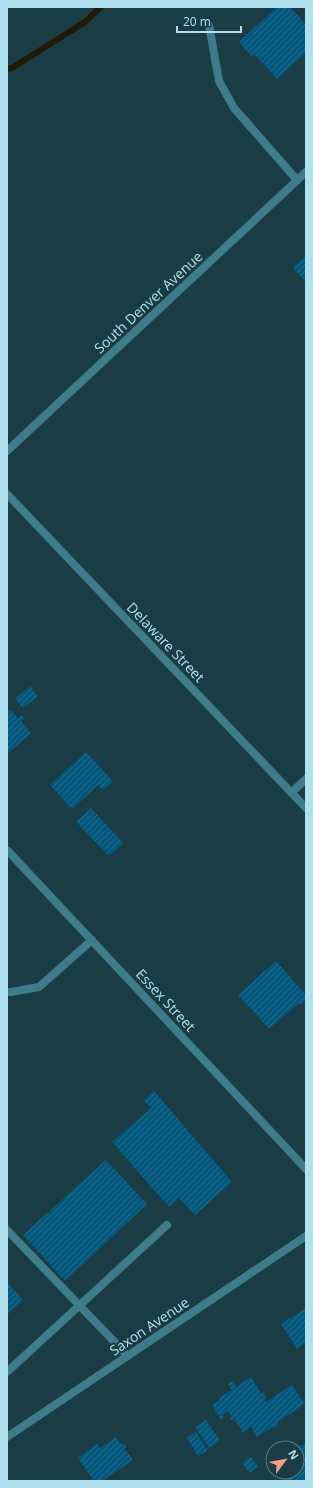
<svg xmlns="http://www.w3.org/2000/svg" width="313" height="1488" viewBox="0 0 313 1488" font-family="'Open Sans',sans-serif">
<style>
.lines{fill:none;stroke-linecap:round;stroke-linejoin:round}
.stream{stroke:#1f1a05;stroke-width:6}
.building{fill:url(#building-hatch)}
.service{stroke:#3e7c8c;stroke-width:8}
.minor{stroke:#3e7c8c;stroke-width:8}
.tertiary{stroke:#3e7c8c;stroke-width:8}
.labels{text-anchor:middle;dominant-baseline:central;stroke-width:4;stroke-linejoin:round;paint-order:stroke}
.street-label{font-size:14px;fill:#b0e0ed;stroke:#1a3c45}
</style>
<defs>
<pattern id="building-hatch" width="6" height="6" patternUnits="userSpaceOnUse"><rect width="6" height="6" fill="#03567c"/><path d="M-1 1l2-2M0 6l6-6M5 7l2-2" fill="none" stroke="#256e8f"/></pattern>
</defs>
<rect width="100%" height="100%" fill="#1a3c45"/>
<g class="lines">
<path class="stream" d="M 7,69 L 12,68 L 85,22 L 101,7"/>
</g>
<g class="building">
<path d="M 277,7 L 290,7 L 306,25 L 306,53 L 277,79 L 255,55 L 251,56 L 239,42 Z"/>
<path d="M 306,255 L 306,282 L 293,268 Z"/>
<path d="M 30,686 L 38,696 L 23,708 L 15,699 Z"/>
<path d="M 11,710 L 18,718 L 22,715 L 25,719 L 21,721 L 31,733 L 7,754 L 7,713 Z"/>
<path d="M 86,752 L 113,781 L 103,790 L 98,785 L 72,809 L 50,785 Z"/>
<path d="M 91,808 L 123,843 L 109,856 L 76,822 Z"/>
<path d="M 276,961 L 306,995 L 306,1000 L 300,1005 L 299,1003 L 269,1029 L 238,995 Z"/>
<path d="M 154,1091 L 232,1182 L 195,1215 L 179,1198 L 169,1207 L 112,1142 L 151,1108 L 143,1100 Z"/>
<path d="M 106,1160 L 147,1204 L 65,1281 L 23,1235 Z"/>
<path d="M 7,1282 L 23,1300 L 7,1315 Z"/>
<path d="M 306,1308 L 306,1343 L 297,1349 L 281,1324 Z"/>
<path d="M 251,1377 L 261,1394 L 264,1392 L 266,1397 L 264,1398 L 266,1402 L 292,1385 L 305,1404 L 278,1422 L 279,1425 L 275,1428 L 274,1426 L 257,1437 L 251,1427 L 243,1433 L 234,1419 L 232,1421 L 230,1418 L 232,1417 L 228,1411 L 222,1415 L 224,1418 L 221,1420 L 212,1405 L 220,1400 L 219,1398 L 232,1390 L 228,1384 L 233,1381 L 236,1387 Z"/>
<path d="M 206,1420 L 220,1440 L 209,1448 L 195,1427 Z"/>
<path d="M 196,1432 L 208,1450 L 198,1456 L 187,1438 Z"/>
<path d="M 116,1437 L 122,1445 L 124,1443 L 126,1447 L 124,1448 L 133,1460 L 102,1481 L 94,1481 L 78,1458 L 97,1444 L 100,1448 Z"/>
<path d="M 306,1443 L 306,1480 L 288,1481 L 282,1472 L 297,1472 L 297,1448 Z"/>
<path d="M 251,1457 L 258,1467 L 250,1473 L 242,1463 Z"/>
</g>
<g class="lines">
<g class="service">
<path d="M 209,25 L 219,81 L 234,108 L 297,180"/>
<path d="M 7,992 L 11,992 L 39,987 L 92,940"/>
<path d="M 7,1230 L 128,1356"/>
<path d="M 7,1372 L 167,1225"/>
</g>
<g class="minor">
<path d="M 7,451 L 306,172"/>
<path d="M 7,494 L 306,808"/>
<path d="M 292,792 L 306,779"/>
<path d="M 7,850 L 306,1169"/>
</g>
<path class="tertiary" d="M 7,1437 L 306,1236"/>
</g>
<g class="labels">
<g class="street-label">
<text transform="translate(148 302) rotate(-43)">South Denver Avenue</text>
<text transform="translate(166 642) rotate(46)">Delaware Street</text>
<text transform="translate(166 1000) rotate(47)">Essex Street</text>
<text transform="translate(149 1326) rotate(-34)">Saxon Avenue</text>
</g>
</g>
<rect width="313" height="1488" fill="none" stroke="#b0e0ed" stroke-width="16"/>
<g transform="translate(285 1460) rotate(58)"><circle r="19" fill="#1a3c45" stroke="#567e88"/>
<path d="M0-3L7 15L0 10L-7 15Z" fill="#f49e86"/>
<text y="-6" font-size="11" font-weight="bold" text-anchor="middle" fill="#b0e0ed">N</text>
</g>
<path d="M177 26v6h64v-6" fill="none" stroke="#b0e0ed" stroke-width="2"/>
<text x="183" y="26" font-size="12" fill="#b0e0ed" stroke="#1a3c45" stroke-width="3" paint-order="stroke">20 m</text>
</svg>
